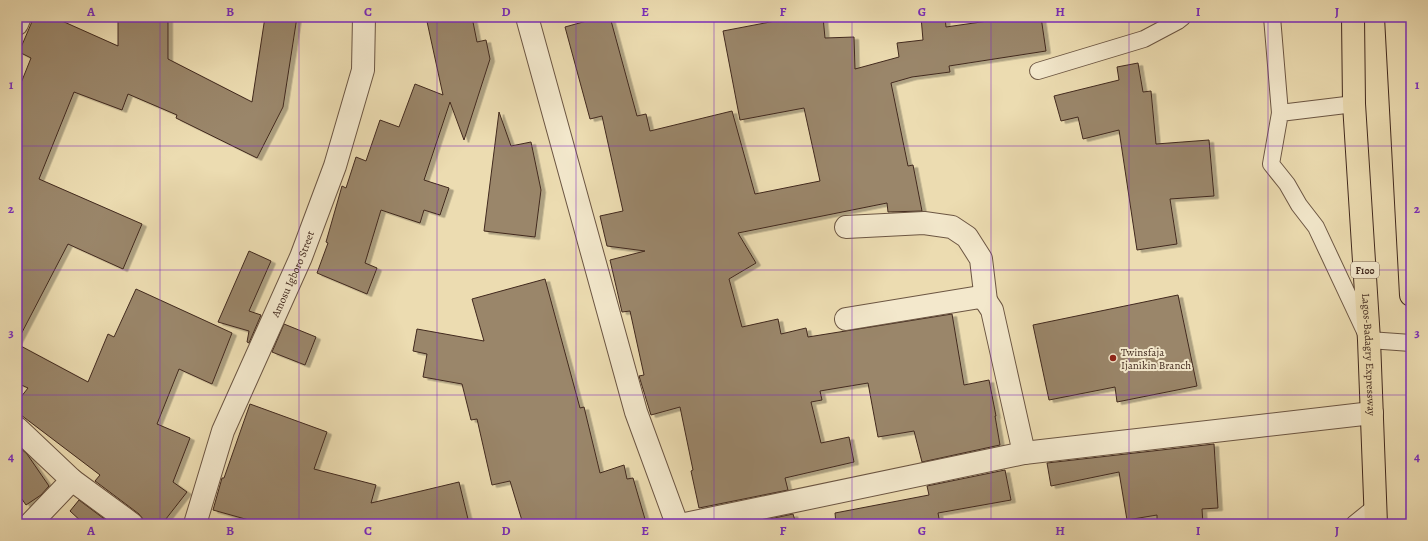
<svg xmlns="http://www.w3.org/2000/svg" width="1428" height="541" viewBox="0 0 1428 541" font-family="Alegreya,serif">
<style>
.building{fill:#9a866a;stroke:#41291e;filter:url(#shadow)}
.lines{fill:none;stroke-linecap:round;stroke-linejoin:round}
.service-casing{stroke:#6c5643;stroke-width:18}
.minor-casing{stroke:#6c5643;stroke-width:24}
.trunk-casing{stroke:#41291e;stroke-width:24}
.service{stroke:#f3e8cc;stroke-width:16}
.minor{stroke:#f3e8cc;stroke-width:22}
.trunk{stroke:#ecdcb1;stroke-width:22}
.grid{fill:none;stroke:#7b2cbf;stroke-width:1;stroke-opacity:0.55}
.poi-dot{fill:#8f2418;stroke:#f3e8cc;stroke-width:1.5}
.labels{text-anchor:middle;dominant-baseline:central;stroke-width:4;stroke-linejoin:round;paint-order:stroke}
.shield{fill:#f3e8cc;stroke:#766252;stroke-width:1}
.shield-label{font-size:10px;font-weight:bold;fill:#41291e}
.street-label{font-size:11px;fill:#41291e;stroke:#f3e8cc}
.poi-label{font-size:11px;fill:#41291e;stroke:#f3e8cc;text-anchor:start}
.neatline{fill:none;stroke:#7b2cbf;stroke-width:1.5}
.grid-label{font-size:13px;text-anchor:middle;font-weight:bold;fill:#7b2cbf}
</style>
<defs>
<filter id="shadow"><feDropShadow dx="4.5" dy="2.5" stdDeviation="0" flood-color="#0004"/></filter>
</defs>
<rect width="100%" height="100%" fill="#ecdcb1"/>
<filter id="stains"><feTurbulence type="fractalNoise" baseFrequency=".005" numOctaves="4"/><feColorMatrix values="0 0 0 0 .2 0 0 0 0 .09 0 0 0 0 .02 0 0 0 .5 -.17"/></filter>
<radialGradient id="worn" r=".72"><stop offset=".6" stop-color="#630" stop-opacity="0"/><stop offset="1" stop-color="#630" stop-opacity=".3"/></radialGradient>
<g class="building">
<path d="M 34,17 L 53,17 L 118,46 L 118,17 L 168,17 L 168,59 L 252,102 L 265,17 L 297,17 L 283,107 L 257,158 L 176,118 L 177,115 L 128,94 L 122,110 L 74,92 L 39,179 L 142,224 L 123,269 L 68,244 L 17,342 L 17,93 L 31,58 L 19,52 Z"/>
<path d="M 426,17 L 472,17 L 477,42 L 486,40 L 490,59 L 464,140 L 450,102 L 424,180 L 449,188 L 440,215 L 424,210 L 420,223 L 381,210 L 365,263 L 377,268 L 367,294 L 317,273 L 328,243 L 326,242 L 342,186 L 346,188 L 356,157 L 366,161 L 380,120 L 399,127 L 415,84 L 443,95 Z"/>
<path d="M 601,17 L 610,17 L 637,116 L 646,114 L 650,131 L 732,111 L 755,194 L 820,181 L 804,108 L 740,120 L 723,31 L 791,18 L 823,17 L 825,38 L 854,37 L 855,69 L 899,57 L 897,43 L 923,40 L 921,17 L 945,17 L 946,27 L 1016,17 L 1041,17 L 1046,51 L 949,66 L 950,72 L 912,77 L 891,83 L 908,166 L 913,165 L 922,211 L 888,212 L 887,203 L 738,233 L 756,263 L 729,279 L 742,327 L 778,319 L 781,334 L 806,328 L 808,337 L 952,314 L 964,385 L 989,380 L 996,416 L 995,416 L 1000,445 L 922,462 L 914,431 L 878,437 L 868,383 L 820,391 L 822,400 L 811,402 L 821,443 L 849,437 L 854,462 L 785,478 L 788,490 L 699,508 L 691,471 L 693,470 L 680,407 L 651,415 L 639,376 L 644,375 L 630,311 L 622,312 L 610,260 L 645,251 L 607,246 L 600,216 L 623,211 L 602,116 L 590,119 L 565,27 Z"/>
<path d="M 1138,63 L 1143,92 L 1151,91 L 1156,144 L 1209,140 L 1214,196 L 1170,199 L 1177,244 L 1137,250 L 1119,130 L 1083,139 L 1078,117 L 1061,121 L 1054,96 L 1119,80 L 1117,67 Z"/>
<path d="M 499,112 L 511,146 L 531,142 L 541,190 L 535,237 L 484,231 Z"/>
<path d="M 249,251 L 271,261 L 249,311 L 261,315 L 249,343 L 247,342 L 249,331 L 218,322 Z"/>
<path d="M 545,279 L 580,408 L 584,407 L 600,473 L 624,465 L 627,479 L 633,478 L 645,519 L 629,524 L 523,524 L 510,481 L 492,485 L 477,419 L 471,420 L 462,384 L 423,377 L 427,354 L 413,351 L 417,329 L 484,341 L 472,299 Z"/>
<path d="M 136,289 L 232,333 L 212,384 L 179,369 L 157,424 L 190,438 L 173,482 L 187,492 L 162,524 L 144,524 L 143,519 L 139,514 L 95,481 L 100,475 L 17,412 L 17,402 L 28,388 L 17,383 L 17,344 L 88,382 L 108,334 L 114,337 Z"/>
<path d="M 1178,295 L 1197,386 L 1117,402 L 1115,387 L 1049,400 L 1033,325 Z"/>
<path d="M 284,324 L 316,337 L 305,365 L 272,352 Z"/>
<path d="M 250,404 L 327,432 L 314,469 L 376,485 L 371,503 L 459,482 L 468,519 L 448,524 L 320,524 L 305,520 L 304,524 L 263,524 L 213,510 L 222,478 L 224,478 Z"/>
<path d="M 1214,444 L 1218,508 L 1202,509 L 1203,524 L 1157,524 L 1157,515 L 1127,520 L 1119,472 L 1051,486 L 1047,463 Z"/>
<path d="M 17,445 L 27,454 L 49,486 L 41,495 L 26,505 L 17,492 Z"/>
<path d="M 1005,470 L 1011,500 L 938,513 L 940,524 L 836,524 L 835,513 L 929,495 L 927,486 Z"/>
<path d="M 79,500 L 111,524 L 84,524 L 70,511 Z"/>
<path d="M 793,514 L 796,524 L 746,524 Z"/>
</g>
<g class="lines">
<defs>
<g id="service">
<path d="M 1272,17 L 1280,113"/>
<path d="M 1038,71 L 1144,39 L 1178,21 L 1183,17"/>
<path d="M 1354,104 L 1280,113 L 1271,164 L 1287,184 L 1299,205 L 1316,227 L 1369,340 L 1411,343"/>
<path d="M 1354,524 L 1375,507"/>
</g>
<g id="minor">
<path d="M 527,17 L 636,412 L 677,524"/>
<path d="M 17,24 L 20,17"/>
<path d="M 846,227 L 924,223 L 952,227 L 967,237 L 981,259 L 986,301"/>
<path d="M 846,319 L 980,297 L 986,301 L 992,310 L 1024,453"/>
<path d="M 17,428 L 72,480 L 132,524"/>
<path d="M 30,524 L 72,480"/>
<path id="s1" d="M 195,524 L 223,431 L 301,257 L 335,166 L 363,70 L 364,17"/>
<path d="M 685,524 L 1024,453 L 1372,413"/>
</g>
<g id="trunk">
<path id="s2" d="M 1353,17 L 1354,104 L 1369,340 L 1376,524"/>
<path d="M 1396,17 L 1411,295"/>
</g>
</defs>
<use href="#service" class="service-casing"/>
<use href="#minor" class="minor-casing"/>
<use href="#trunk" class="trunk-casing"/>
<use href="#service" class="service"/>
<use href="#minor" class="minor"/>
<use href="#trunk" class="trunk"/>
</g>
<path class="grid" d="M 160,17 L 160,524M 299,17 L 299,524M 437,17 L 437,524M 576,17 L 576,524M 714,17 L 714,524M 852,17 L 852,524M 991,17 L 991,524M 1129,17 L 1129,524M 1268,17 L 1268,524M 17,146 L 1411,146M 17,270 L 1411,270M 17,395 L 1411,395"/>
<circle class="poi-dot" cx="1113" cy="358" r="4"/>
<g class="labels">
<rect class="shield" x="1351" y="262" width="28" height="16" rx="3"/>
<g class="shield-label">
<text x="1365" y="270">F100</text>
</g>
<g class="street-label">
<text stroke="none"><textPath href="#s1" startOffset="269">Amosu Igboro Street</textPath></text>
<text stroke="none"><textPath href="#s2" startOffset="338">Lagos-Badagry Expressway</textPath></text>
</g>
<g class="poi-label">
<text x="1121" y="352">Twinsfaja<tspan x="1121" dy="13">Ijanikin Branch</tspan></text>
</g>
</g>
<rect width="1428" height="541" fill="none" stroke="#ecdcb1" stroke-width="44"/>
<rect x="22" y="22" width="1384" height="497" class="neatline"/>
<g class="grid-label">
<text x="91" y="16">A</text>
<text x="230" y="16">B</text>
<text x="368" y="16">C</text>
<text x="506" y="16">D</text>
<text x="645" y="16">E</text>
<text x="783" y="16">F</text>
<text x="922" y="16">G</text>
<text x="1060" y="16">H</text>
<text x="1198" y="16">I</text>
<text x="1337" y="16">J</text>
<text x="11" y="89">1</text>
<text x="1417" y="89">1</text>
<text x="11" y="213">2</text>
<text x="1417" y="213">2</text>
<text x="11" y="337">3</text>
<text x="1417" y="337">3</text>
<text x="11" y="461">4</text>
<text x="1417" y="461">4</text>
<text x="91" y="535">A</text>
<text x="230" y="535">B</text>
<text x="368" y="535">C</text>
<text x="506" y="535">D</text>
<text x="645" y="535">E</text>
<text x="783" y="535">F</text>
<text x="922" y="535">G</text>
<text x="1060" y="535">H</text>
<text x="1198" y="535">I</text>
<text x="1337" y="535">J</text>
</g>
<rect width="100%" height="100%" filter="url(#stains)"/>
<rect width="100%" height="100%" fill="url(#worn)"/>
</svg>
